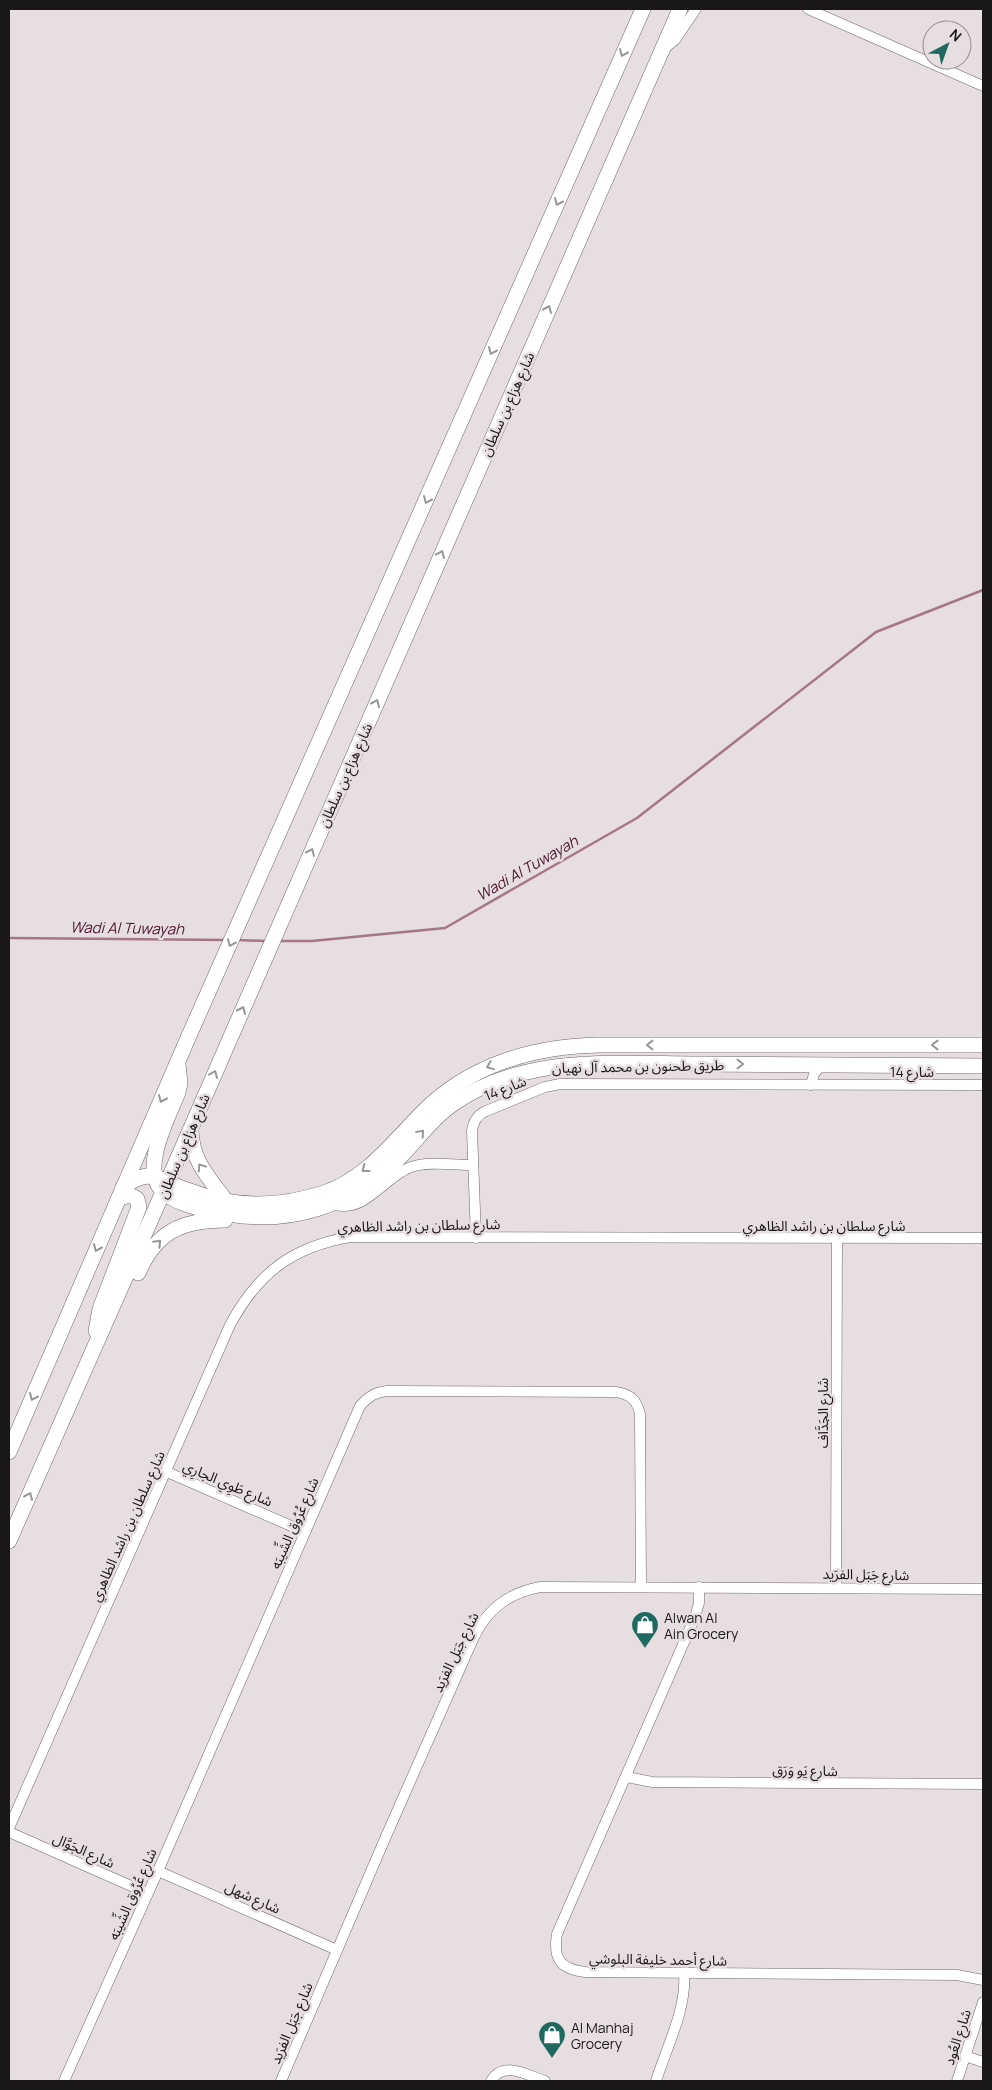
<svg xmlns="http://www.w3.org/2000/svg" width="992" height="2090" viewBox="0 0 992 2090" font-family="Manrope,'Noto Sans Arabic',sans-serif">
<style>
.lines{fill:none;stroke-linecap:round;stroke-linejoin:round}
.stream{stroke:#a57786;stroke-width:2.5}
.street-casing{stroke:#6e6769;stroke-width:11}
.primary-casing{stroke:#6e6769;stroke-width:16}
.street{stroke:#fff;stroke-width:10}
.primary{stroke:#fff;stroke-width:15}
.oneway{stroke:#989797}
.labels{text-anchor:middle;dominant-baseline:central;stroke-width:5;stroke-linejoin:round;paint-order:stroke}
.street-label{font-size:14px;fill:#1a1718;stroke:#e6dee0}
.poi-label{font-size:14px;fill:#1a1718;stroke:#e6dee0;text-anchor:start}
.water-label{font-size:15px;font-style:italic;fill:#4f152f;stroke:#e6dee0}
</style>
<rect width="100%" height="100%" fill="#e6dee0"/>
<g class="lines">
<g class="stream">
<path d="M 9,938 L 226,940"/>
<path d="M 237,940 L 266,941"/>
<path d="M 279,941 L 312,941 L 445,928 L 637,818 L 876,632 L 983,590"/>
</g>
<defs>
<g id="street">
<path d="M 808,9 L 983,86"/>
<path d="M 664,49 L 675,40 L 696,9"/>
<path d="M 811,1085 L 814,1074 L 821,1065"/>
<path d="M 331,1204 C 366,1215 383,1177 411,1167 C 427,1161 456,1165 473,1165"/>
<path d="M 476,1238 L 472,1131 C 473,1122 477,1115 486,1111 L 545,1087 L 560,1084 L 983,1085"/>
<path d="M 167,1472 L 305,1532"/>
<path d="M 699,1587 L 699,1603 L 695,1617 L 557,1934 C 553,1959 560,1969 585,1972 L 957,1975 L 983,1980"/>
<path d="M 836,1588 L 837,1239"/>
<path d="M 627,1777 L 652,1782 L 983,1784"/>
<path d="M 9,1828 L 230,1325 C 258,1273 292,1247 350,1237 L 983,1238"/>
<path d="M 9,1832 L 147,1893"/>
<path d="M 158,1871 L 337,1950"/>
<path d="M 965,2056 L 983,2062"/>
<path d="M 64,2081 L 158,1871 L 360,1406 C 368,1397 375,1392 387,1391 L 616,1392 C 630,1394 637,1400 640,1414 L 641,1586"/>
<path d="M 281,2081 L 387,1834 L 474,1637 C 488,1608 509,1593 540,1587 L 983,1589"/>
<path d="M 491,2081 C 503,2060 527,2075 545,2081"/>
<path d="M 656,2081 C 666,2049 687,2008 684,1974"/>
<path d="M 957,2081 L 983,2002"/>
</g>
<g id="primary">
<path d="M 178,1065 L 180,1083 L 178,1092 C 169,1116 141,1167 161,1189 C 168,1198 180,1202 191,1206 C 203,1210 216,1212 229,1214 C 289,1224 347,1207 392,1165 C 413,1146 428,1122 450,1106 C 477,1086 509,1075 541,1069 C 590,1060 648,1064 698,1064 C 793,1064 888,1066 983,1066"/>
<path d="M 191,1131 C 192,1161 209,1178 226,1201"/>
<path d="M 123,1187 C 130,1182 138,1177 147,1176 C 158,1176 169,1183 179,1187 C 194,1192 210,1199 226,1201 C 258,1207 293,1203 324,1193 C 366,1179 393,1142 423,1112 C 469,1065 534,1046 599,1045 L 983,1045"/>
<path d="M 138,1273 C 156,1232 181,1220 225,1220"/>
<path d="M 96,1331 L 100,1309 L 139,1207 L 137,1199 L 130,1195 L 119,1198"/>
<path d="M 9,1452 L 188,1038 L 643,9"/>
<path d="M 9,1541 L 163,1192 L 680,9"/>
</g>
</defs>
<use href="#street" class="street-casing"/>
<use href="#primary" class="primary-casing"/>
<use href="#street" class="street"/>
<use href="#primary" class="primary"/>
</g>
<defs><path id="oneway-chevron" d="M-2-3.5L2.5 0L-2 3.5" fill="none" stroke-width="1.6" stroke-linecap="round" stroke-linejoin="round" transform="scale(1.25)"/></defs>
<g class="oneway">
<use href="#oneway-chevron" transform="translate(623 53) rotate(114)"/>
<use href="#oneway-chevron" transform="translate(558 202) rotate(114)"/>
<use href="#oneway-chevron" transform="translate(548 309) rotate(-66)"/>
<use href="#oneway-chevron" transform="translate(492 351) rotate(114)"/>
<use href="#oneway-chevron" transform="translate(427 500) rotate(114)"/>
<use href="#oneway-chevron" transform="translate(441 554) rotate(-66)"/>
<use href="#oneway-chevron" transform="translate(376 703) rotate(-66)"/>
<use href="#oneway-chevron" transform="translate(311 852) rotate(-66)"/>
<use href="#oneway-chevron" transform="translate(231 943) rotate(114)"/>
<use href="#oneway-chevron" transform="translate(242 1010) rotate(-66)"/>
<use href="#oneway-chevron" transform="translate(650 1045) rotate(180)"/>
<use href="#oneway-chevron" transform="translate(935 1045) rotate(-180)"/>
<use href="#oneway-chevron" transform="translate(740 1064)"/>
<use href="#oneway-chevron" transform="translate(490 1066) rotate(158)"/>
<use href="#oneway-chevron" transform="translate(214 1074) rotate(-67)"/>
<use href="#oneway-chevron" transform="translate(162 1099) rotate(114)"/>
<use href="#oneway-chevron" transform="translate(421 1133) rotate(-49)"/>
<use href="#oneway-chevron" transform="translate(201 1167) rotate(-124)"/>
<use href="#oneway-chevron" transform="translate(365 1169) rotate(143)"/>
<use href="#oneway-chevron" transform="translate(158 1243) rotate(-45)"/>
<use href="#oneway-chevron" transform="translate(97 1248) rotate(114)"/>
<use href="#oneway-chevron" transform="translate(33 1397) rotate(114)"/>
<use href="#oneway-chevron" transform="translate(29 1496) rotate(-66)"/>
</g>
<defs>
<symbol id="shop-pin" viewBox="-11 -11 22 30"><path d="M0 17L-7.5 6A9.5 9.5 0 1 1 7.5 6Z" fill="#206960" stroke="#e6dee0"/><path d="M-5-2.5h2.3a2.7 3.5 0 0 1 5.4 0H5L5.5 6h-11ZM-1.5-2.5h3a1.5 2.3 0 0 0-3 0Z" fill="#fff"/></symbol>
</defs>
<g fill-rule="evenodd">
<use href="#shop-pin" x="629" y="1609" width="32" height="43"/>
<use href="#shop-pin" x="536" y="2019" width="32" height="43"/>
</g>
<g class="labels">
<g class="street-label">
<text transform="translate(507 404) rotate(-66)">شارع هزاع بن سلطان</text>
<text transform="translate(345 775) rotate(-66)">شارع هزاع بن سلطان</text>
<text transform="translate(638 1066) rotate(-1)">طريق طحنون بن محمد آل نهيان</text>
<text x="912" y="1071">شارع 14</text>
<text transform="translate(505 1088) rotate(-22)">شارع 14</text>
<text transform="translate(183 1146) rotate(-67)">شارع هزاع بن سلطان</text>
<text transform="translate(419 1225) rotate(-1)">شارع سلطان بن راشد الظاهري</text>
<text x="824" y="1225">شارع سلطان بن راشد الظاهري</text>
<text transform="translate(822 1413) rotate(-90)">شارع الجَدَّاف</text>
<text transform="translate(228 1483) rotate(23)">شارع طَوِي الجارِي</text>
<text transform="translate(294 1523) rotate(-66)">شارع عُرُوق الشِّيبَه</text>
<text transform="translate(127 1526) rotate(-66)">شارع سلطان بن راشد الظاهري</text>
<text transform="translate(866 1574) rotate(1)">شارع جَبَل الفرَيد</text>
<text transform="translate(455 1652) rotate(-64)">شارع جَبَل الفرَيد</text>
<text transform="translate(805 1770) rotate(1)">شارع يَو وَرَق</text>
<text transform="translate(84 1850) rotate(24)">شارع الجَوَّال</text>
<text transform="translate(132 1894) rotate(-66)">شارع عُرُوق الشِّيبَه</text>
<text transform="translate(253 1897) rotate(24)">شارع شهل</text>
<text transform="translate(658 1959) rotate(1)">شارع أحمد خليفة البلوشي</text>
<text transform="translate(291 2023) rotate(-67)">شارع جَبَل الفرَيد</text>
<text transform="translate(957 2037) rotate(-72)">شارع العُود</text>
</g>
<g class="poi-label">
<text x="664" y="1617">Alwan Al<tspan x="664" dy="16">Ain Grocery</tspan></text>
<text x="571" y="2027">Al Manhaj<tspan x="571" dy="16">Grocery</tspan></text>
</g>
<g class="water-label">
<text transform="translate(527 868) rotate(-30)">Wadi Al Tuwayah</text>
<text transform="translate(127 928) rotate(1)">Wadi Al Tuwayah</text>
</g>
</g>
<rect width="992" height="2090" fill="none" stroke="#1a1718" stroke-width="20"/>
<g transform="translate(947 45) rotate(41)"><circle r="24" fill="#e6dee0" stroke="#948e90"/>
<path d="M0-4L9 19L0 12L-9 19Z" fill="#206960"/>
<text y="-8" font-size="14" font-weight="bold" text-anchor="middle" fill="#1a1718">N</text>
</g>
</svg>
